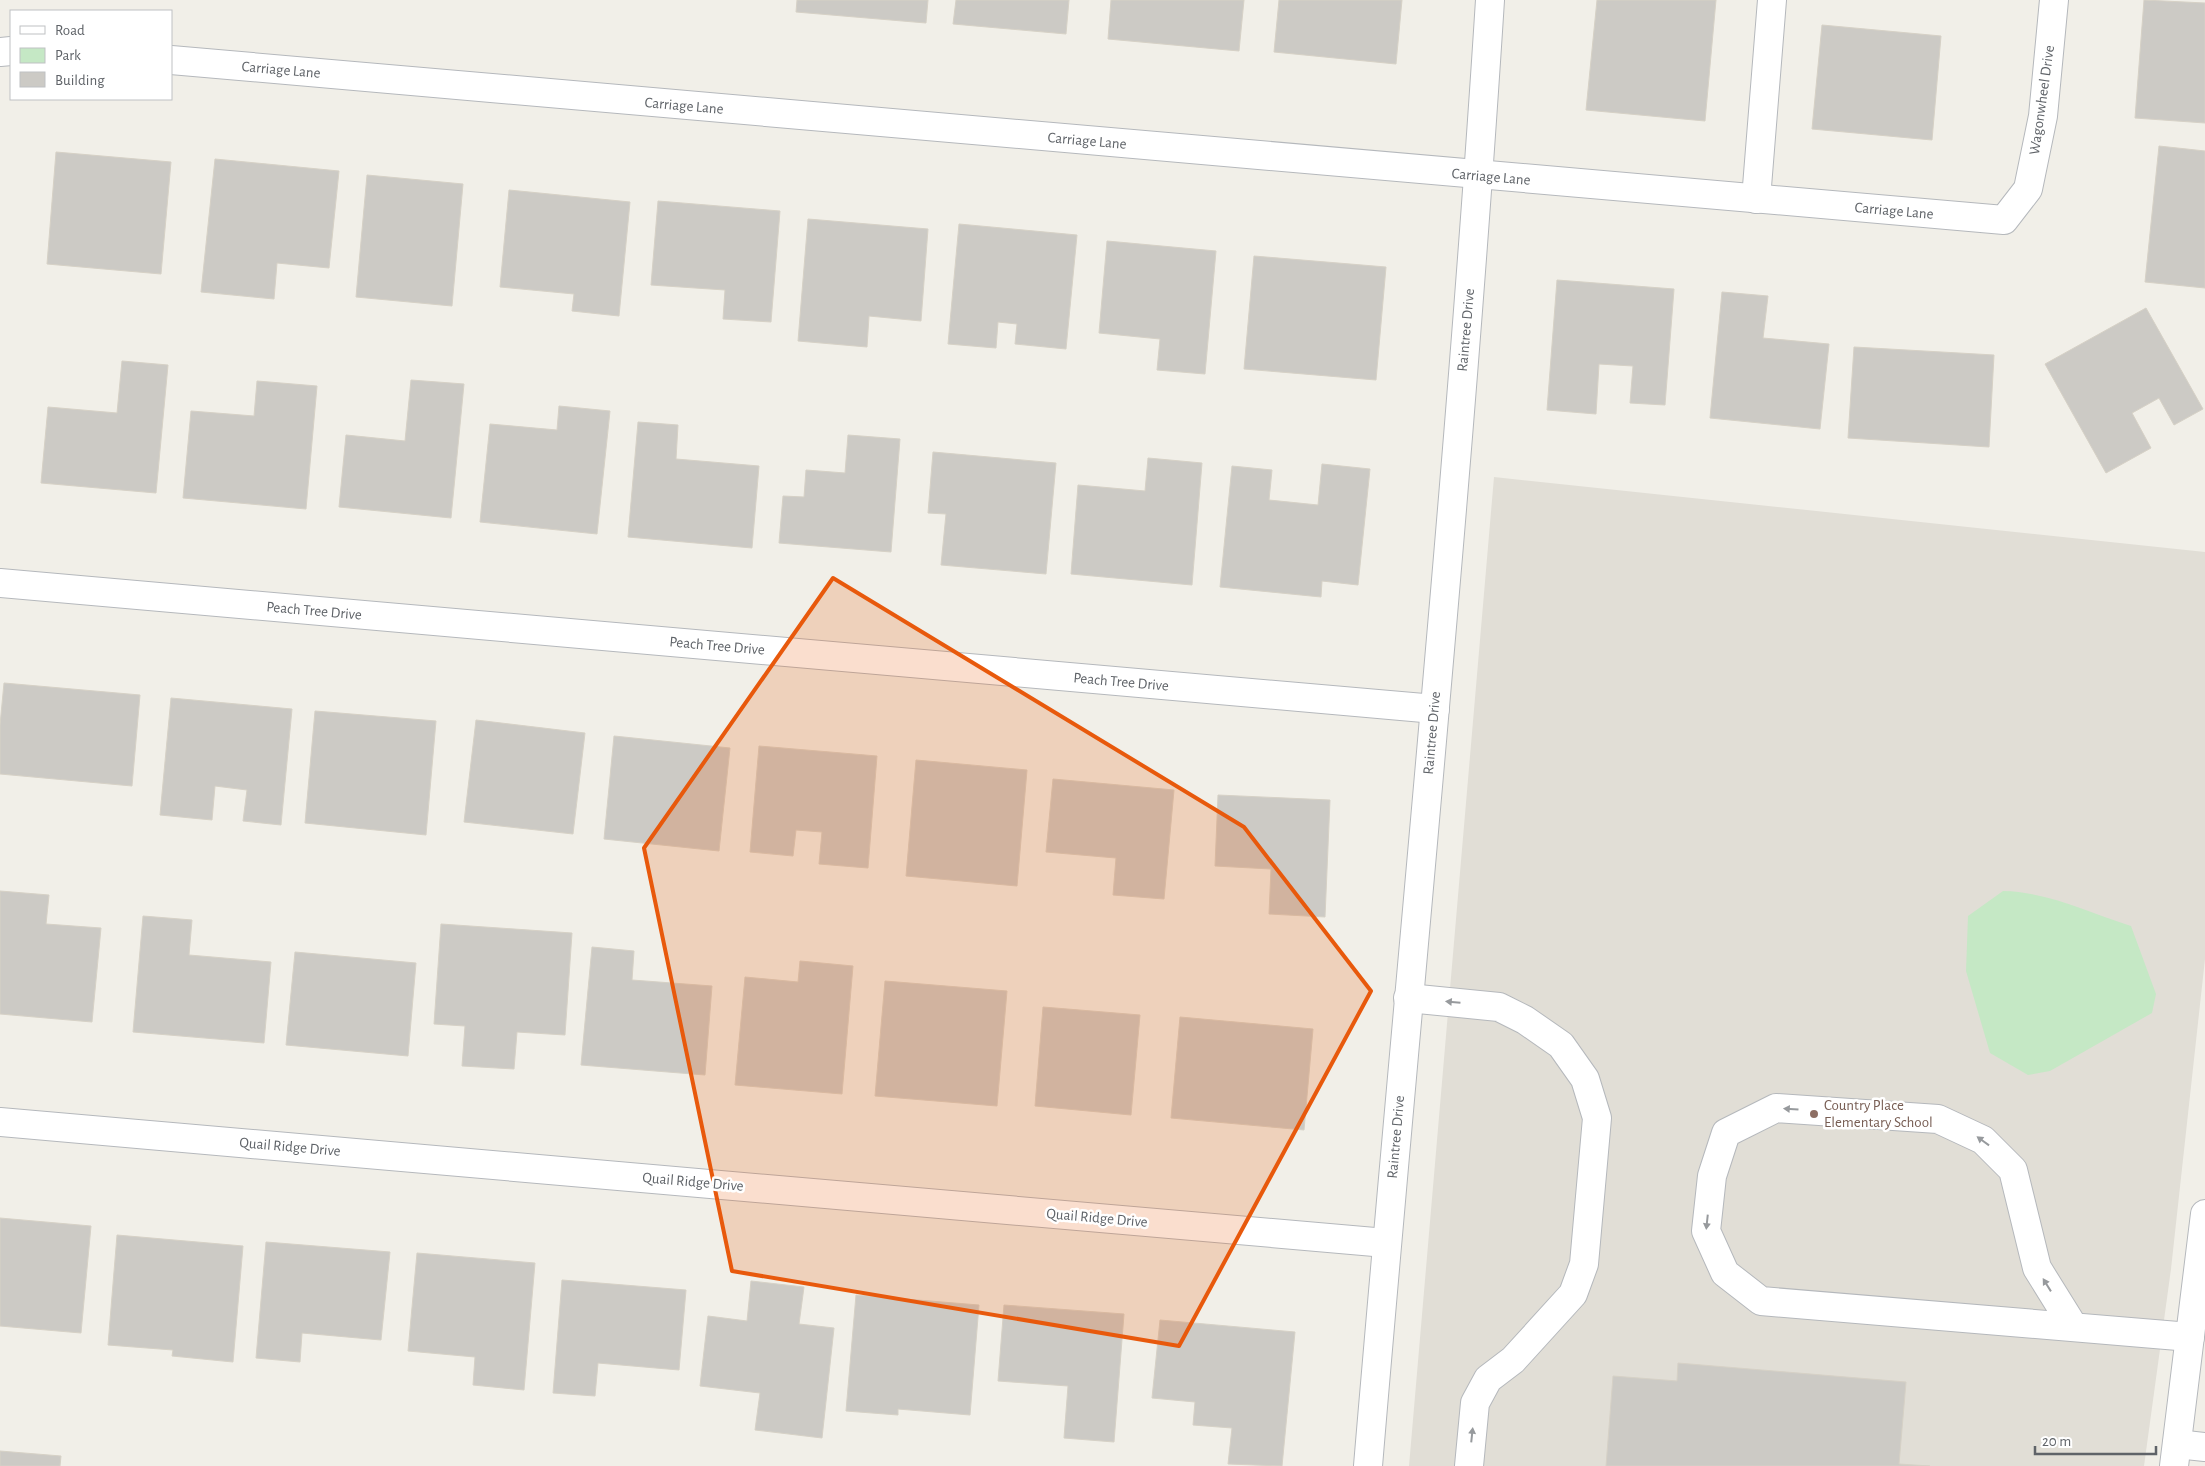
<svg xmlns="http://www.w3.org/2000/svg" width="2205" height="1466" viewBox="0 0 2205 1466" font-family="'Alegreya Sans',sans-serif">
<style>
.education{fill:#e1ded6}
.green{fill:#c5e8c5}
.building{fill:#cccac5;stroke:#d6d1c6}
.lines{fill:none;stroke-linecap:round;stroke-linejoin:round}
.minor-casing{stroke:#b5b8bc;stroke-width:30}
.minor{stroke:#fff;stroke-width:28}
.oneway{fill:#979a9d}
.marked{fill:#e8590c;fill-opacity:0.2;stroke:#e8590c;stroke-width:4;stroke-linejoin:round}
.education-dot{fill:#8d6e63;stroke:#fff;stroke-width:2}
.labels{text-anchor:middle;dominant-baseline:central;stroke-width:5;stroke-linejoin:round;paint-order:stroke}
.street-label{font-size:15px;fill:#5f6368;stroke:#fff}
.education-label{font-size:15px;fill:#785e54;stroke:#fff;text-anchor:start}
</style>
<rect width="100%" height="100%" fill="#f1efe8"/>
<path class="education" d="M 1494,477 L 2205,552 L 2205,959 L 2171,1269 L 2144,1466 L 1409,1466 Z"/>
<path class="green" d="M 2003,891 C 2048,892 2088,912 2131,926 L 2156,994 L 2152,1013 L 2050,1071 L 2028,1075 L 1990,1053 L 1966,971 L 1968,916 Z"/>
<g class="building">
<path d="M 797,0 L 928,0 L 926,23 L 796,12 Z"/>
<path d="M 956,0 L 1069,0 L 1066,34 L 953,24 Z"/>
<path d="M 1111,0 L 1244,0 L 1239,51 L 1108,39 Z"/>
<path d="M 1279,0 L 1402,0 L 1396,64 L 1274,52 Z"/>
<path d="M 1597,0 L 1716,0 L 1705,121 L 1586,110 Z"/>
<path d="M 2144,0 L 2205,3 L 2205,123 L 2135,118 Z"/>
<path d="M 1822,25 L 1941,36 L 1932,140 L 1812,129 Z"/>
<path d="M 2159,146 L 2205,151 L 2205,288 L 2145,282 Z"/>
<path d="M 56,152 L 171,162 L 161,274 L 47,264 Z"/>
<path d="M 215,159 L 339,171 L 329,268 L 277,263 L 274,299 L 201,292 Z"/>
<path d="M 367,175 L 463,184 L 452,306 L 356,297 Z"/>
<path d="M 509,190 L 630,202 L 619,316 L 572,311 L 574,294 L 500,287 Z"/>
<path d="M 658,201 L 780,211 L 771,322 L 723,319 L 725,290 L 651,285 Z"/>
<path d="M 808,219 L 928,229 L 921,321 L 869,316 L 867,347 L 798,341 Z"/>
<path d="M 959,224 L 1077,235 L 1066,349 L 1015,344 L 1017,324 L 998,322 L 996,348 L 948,344 Z"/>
<path d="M 1107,241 L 1216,251 L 1205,374 L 1157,370 L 1160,339 L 1099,333 Z"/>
<path d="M 1254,256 L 1386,267 L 1376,380 L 1244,369 Z"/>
<path d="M 1557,280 L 1674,289 L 1665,405 L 1630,403 L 1633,366 L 1599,364 L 1596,414 L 1547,410 Z"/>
<path d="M 1722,292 L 1768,296 L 1763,338 L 1829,344 L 1820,429 L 1710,418 Z"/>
<path d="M 2146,308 L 2203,409 L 2174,425 L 2159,398 L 2132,413 L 2151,448 L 2106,473 L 2045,364 Z"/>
<path d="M 1854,347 L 1994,355 L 1989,447 L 1848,438 Z"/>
<path d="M 122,361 L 168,365 L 156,493 L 41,483 L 48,407 L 117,413 Z"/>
<path d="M 411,380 L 464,384 L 451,518 L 339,507 L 346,435 L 405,441 Z"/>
<path d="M 257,381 L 317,386 L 306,509 L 183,498 L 191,411 L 254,416 Z"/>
<path d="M 559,406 L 610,411 L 597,534 L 480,522 L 490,424 L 557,430 Z"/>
<path d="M 638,422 L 678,425 L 676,459 L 759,466 L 752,548 L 628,537 Z"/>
<path d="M 848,435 L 900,439 L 891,552 L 779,543 L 783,496 L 804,497 L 806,470 L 845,473 Z"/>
<path d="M 933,452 L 1056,463 L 1046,574 L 941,565 L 946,514 L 928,513 Z"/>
<path d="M 1148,458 L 1202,463 L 1192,585 L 1071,574 L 1078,485 L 1145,491 Z"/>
<path d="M 1322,464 L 1370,469 L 1358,585 L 1322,581 L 1321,597 L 1220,587 L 1232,466 L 1272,470 L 1269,500 L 1318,505 Z"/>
<path d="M 4,683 L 140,695 L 132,786 L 0,774 L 0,725 Z"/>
<path d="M 171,698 L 292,709 L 281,825 L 243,821 L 247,790 L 215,786 L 212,820 L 160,815 Z"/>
<path d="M 315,711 L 436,721 L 426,835 L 305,823 Z"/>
<path d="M 476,720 L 585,733 L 573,834 L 464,822 Z"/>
<path d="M 614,736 L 730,748 L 719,851 L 604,839 Z"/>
<path d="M 759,746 L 877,756 L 868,868 L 819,864 L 822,832 L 796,830 L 793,856 L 750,852 Z"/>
<path d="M 916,760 L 1027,770 L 1017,886 L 906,876 Z"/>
<path d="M 1053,779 L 1174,790 L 1164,899 L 1113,895 L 1116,858 L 1046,852 Z"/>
<path d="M 1218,795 L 1330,800 L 1325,917 L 1269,914 L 1271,869 L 1215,866 Z"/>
<path d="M 0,891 L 49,895 L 46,924 L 101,928 L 92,1022 L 0,1014 Z"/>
<path d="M 143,916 L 192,920 L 189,955 L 271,962 L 264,1043 L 133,1032 Z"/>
<path d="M 441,924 L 572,933 L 565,1035 L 517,1032 L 514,1069 L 462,1066 L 465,1026 L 434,1024 Z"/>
<path d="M 592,947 L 634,951 L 632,980 L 712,986 L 705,1075 L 581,1065 Z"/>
<path d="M 295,952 L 416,963 L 408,1056 L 286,1045 Z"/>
<path d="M 800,961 L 853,966 L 842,1094 L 735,1085 L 745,977 L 798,982 Z"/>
<path d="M 885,981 L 1007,991 L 997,1106 L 875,1096 Z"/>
<path d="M 1043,1007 L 1140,1015 L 1131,1115 L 1035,1106 Z"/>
<path d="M 1180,1017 L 1313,1029 L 1304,1130 L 1171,1118 Z"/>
<path d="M 0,1218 L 91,1226 L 81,1333 L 0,1326 Z"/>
<path d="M 117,1235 L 243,1246 L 233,1362 L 172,1356 L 173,1350 L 108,1345 Z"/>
<path d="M 266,1242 L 390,1252 L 381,1340 L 302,1333 L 300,1362 L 256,1358 Z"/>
<path d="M 417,1253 L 535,1263 L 524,1390 L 473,1385 L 475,1357 L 408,1351 Z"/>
<path d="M 562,1280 L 686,1290 L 679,1370 L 598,1363 L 595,1396 L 553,1393 Z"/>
<path d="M 751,1281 L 804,1287 L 799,1324 L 834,1328 L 822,1438 L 755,1430 L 760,1393 L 700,1386 L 708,1316 L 747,1321 Z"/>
<path d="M 856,1295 L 979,1305 L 970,1415 L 898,1409 L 898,1415 L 846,1411 Z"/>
<path d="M 1004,1305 L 1124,1314 L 1114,1442 L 1064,1438 L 1068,1386 L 998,1381 Z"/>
<path d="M 1160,1320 L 1295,1332 L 1282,1466 L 1228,1464 L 1232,1428 L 1193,1425 L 1195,1402 L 1152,1398 Z"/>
<path d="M 1678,1363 L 1906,1382 L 1899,1464 L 1930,1466 L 1606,1466 L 1613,1376 L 1677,1381 Z"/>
<path d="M 0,1451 L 61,1456 L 60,1466 L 0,1466 Z"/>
</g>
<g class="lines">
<defs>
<g id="minor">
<path d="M 0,52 L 11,51"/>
<path d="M 171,60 L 2004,220 L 2028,189 L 2043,116 L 2054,0"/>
<path d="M 1756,199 L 1772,0"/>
<path d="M 0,583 L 1435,709"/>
<path d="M 1408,998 L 1499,1007 L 1525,1020 L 1561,1045 L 1585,1079 L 1597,1118 L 1584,1264 L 1573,1294 L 1513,1360 L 1488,1379 L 1475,1403 L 1469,1466"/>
<path d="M 0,1122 L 1386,1243"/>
<path d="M 2073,1326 L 2037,1268 L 2013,1170 L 1983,1140 L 1938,1119 L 1776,1108 L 1726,1133 L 1712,1176 L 1706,1231 L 1725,1273 L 1761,1301 L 2190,1337"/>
<path d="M 2177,1444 L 2205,1447"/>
<path d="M 1368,1466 C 1409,977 1459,489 1490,0"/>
<path d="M 2174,1466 L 2205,1214"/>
</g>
</defs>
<use href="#minor" class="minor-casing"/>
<use href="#minor" class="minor"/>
</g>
<defs><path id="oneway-solid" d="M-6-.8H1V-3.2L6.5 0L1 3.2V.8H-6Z" transform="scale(1.25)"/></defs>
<g class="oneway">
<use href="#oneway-solid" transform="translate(1453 1002) rotate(-175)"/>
<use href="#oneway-solid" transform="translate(1791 1109) rotate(-176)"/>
<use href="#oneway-solid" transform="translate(1983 1141) rotate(-144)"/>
<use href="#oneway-solid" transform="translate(1707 1222) rotate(96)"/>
<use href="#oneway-solid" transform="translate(2047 1285) rotate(-122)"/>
<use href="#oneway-solid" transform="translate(1472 1435) rotate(-84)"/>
</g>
<path class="marked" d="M 833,578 L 1244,827 L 1371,991 L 1179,1346 L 732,1271 L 644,848 Z"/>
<circle class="education-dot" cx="1814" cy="1114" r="5"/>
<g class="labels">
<g class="street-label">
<text transform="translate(281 70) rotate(5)">Carriage Lane</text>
<text transform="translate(2042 100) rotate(-82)">Wagonwheel Drive</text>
<text transform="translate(684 106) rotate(5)">Carriage Lane</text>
<text transform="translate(1087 141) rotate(5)">Carriage Lane</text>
<text transform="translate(1491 177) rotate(5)">Carriage Lane</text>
<text transform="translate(1894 211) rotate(5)">Carriage Lane</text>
<text transform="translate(1466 330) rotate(-85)">Raintree Drive</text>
<text transform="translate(314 611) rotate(5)">Peach Tree Drive</text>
<text transform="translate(717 646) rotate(5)">Peach Tree Drive</text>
<text transform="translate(1121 682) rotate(5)">Peach Tree Drive</text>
<text transform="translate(1432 733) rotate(-85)">Raintree Drive</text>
<text transform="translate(1396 1137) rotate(-85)">Raintree Drive</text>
<text transform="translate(290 1147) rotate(5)">Quail Ridge Drive</text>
<text transform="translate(693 1182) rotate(5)">Quail Ridge Drive</text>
<text transform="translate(1097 1218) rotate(5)">Quail Ridge Drive</text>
</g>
<g class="education-label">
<text x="1824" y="1105">Country Place<tspan x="1824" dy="17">Elementary School</tspan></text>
</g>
</g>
<rect x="10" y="10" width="162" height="90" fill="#ffffff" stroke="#bfc1c3"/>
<rect x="20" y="26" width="25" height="8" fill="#ffffff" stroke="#bfc1c3"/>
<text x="55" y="35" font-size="15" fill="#5f6368">Road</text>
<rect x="20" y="48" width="25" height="15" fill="#c5e8c5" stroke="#bfc1c3"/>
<text x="55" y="60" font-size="15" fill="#5f6368">Park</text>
<rect x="20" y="72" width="25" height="15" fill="#cccac5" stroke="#bfc1c3"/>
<text x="55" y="85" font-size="15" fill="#5f6368">Building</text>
<path d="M2035 1446v8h121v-8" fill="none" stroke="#5f6368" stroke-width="2.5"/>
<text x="2042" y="1446" font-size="15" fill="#5f6368" stroke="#ffffff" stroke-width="4" paint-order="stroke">20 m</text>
</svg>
